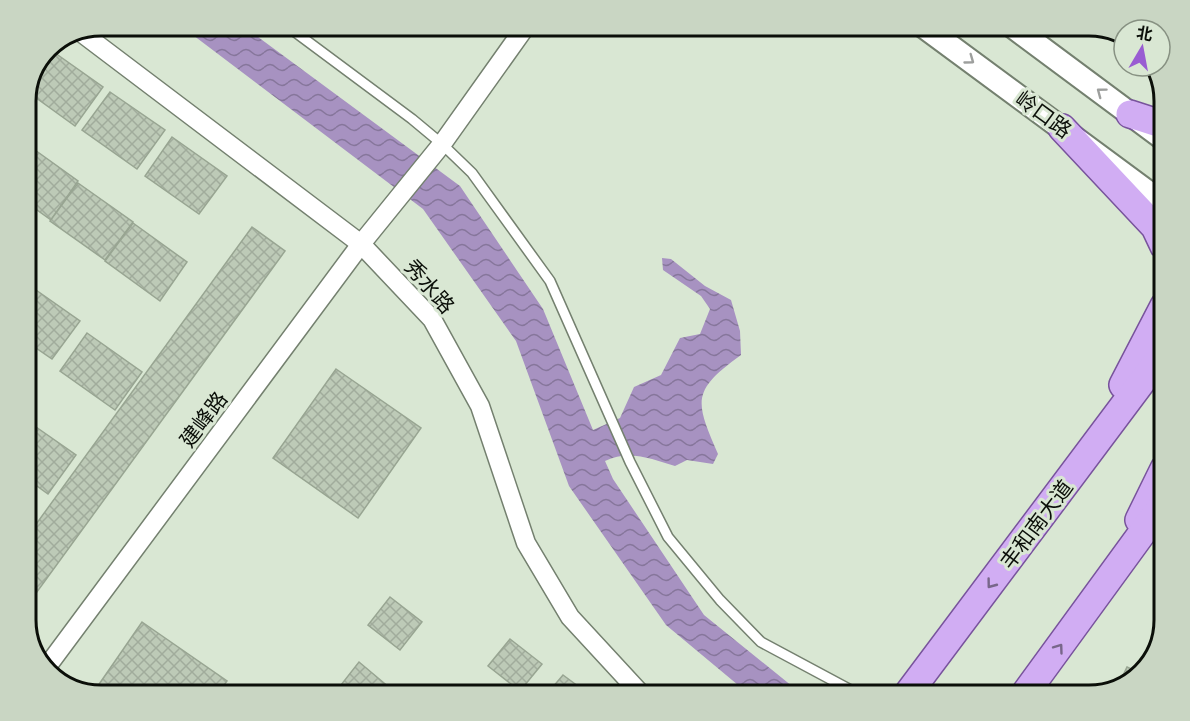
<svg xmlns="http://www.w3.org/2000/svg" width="1190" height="721" viewBox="0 0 1190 721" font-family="Mulish,'Noto Sans SC',sans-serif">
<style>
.water{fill:url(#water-waves)}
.building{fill:url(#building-cross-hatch);stroke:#98a592;stroke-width:1.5}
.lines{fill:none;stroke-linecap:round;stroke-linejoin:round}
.service-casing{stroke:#74806f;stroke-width:12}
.minor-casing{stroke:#74806f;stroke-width:21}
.tertiary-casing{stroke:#74806f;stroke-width:26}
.primary-casing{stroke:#78539c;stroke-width:30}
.service{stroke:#fff;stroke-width:9}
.minor{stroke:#fff;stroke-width:18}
.tertiary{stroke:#fff;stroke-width:22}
.primary{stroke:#d1adf3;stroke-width:27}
.oneway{stroke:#9d9f9d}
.oneway2{stroke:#78668a}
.labels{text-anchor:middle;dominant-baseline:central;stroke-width:6;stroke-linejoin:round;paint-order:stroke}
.street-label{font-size:21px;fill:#0b0f09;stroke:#d9e7d3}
.rim{fill:none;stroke:#0b0f09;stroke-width:3}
</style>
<defs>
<pattern id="water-waves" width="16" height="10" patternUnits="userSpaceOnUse" patternTransform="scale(1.5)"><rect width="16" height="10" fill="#a792c1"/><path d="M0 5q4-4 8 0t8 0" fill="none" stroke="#86769b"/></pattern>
<pattern id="building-cross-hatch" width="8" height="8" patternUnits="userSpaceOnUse" patternTransform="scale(1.5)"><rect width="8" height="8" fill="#bdcab7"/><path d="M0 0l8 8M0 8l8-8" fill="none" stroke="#a1ac9c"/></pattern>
</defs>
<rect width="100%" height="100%" fill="#d9e7d3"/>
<path class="water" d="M 181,26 L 243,26 L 460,186 L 543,309 L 593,430 L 620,418 L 634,387 L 661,375 L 680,338 L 700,334 L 710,309 L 701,296 L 663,270 L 662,258 L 671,259 L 705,286 L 731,300 L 740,331 L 741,355 C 691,391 695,401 718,454 L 713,464 L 687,460 L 675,466 C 652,459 629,449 605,461 L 613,479 L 704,615 L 803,695 L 750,695 L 666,625 L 569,486 L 516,341 L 423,209 Z"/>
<g class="building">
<path d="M 48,48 L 103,87 L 75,126 L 28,92 Z"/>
<path d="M 110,92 L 165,130 L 137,169 L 82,130 Z"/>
<path d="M 172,137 L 227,176 L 199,214 L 145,176 Z"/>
<path d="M 28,145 L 78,181 L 51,220 L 26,202 L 26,149 Z"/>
<path d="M 78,183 L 133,222 L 105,260 L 50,221 Z"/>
<path d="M 133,223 L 187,262 L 160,301 L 105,261 Z"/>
<path d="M 252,227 L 285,251 L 26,607 L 26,538 Z"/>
<path d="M 26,283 L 80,321 L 52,359 L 26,341 Z"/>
<path d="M 87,333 L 142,372 L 115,410 L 60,371 Z"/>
<path d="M 336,369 L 421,428 L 358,518 L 273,458 Z"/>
<path d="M 26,420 L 76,455 L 48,494 L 26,478 Z"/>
<path d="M 390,597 L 422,622 L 400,650 L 368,625 Z"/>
<path d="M 142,622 L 227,681 L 217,695 L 101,696 L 93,693 Z"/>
<path d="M 510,639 L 542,664 L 520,691 L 488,666 Z"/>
<path d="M 359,662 L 390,688 L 384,695 L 344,695 L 337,690 Z"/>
<path d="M 1127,667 L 1140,673 L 1127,685 L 1117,688 Z"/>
<path d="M 563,675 L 590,695 L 546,695 Z"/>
</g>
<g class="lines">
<defs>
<path id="service" d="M 287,26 L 412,119 L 442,144 L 472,173 L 550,281 L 630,462 L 668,537 L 720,600 L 761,642 L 860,695"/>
<g id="minor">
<path d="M 82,33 L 361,244 L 432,319 L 480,406 L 526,543 L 570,617 L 642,695"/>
<path d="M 46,668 L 361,244 L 442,144 L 526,26"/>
</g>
<g id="tertiary">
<path d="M 923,26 L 1164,204"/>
<path d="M 1012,26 L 1164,139"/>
</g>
<g id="primary">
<path d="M 1130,114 L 1164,125"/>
<path d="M 1062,128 L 1155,227 L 1164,246"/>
<path d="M 1123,385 L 1164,306"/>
<path d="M 1139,520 L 1164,469"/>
<path d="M 907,695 L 1164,352"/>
<path d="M 1024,695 L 1164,503"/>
</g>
</defs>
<use href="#service" class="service-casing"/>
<use href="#minor" class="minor-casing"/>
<use href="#tertiary" class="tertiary-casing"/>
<use href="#primary" class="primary-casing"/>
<use href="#service" class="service"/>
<use href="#minor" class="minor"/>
<use href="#tertiary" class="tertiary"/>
<use href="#primary" class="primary"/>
</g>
<defs><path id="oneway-chevron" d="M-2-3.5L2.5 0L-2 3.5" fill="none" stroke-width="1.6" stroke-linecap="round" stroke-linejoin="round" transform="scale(1.5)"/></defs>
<g class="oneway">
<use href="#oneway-chevron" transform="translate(970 60) rotate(36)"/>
<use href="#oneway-chevron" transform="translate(1101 92) rotate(-143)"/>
</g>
<g class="oneway2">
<use href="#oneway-chevron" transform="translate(991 584) rotate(127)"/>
<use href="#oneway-chevron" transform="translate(1059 648) rotate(-54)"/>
</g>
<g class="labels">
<g class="street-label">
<text transform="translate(1044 114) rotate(36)">岭口路</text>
<text transform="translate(430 286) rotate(49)">秀水路</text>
<text transform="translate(203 419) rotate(-53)">建峰路</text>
<text transform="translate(1036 524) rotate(-53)">丰和南大道</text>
</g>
</g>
<path d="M0 0H1190V721H0ZM101 36H1089A65 65 0 0 1 1154 101V620A65 65 0 0 1 1089 685H101A65 65 0 0 1 36 620V101A65 65 0 0 1 101 36Z" fill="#c9d6c3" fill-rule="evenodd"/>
<path class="rim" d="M101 36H1089A65 65 0 0 1 1154 101V620A65 65 0 0 1 1089 685H101A65 65 0 0 1 36 620V101A65 65 0 0 1 101 36Z"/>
<g transform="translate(1142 48) rotate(10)"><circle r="28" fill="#d9e7d3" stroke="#879182" stroke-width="1.5"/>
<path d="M0-4.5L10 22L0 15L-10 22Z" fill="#995cd2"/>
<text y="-9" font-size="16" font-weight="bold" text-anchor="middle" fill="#0b0f09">北</text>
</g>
</svg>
